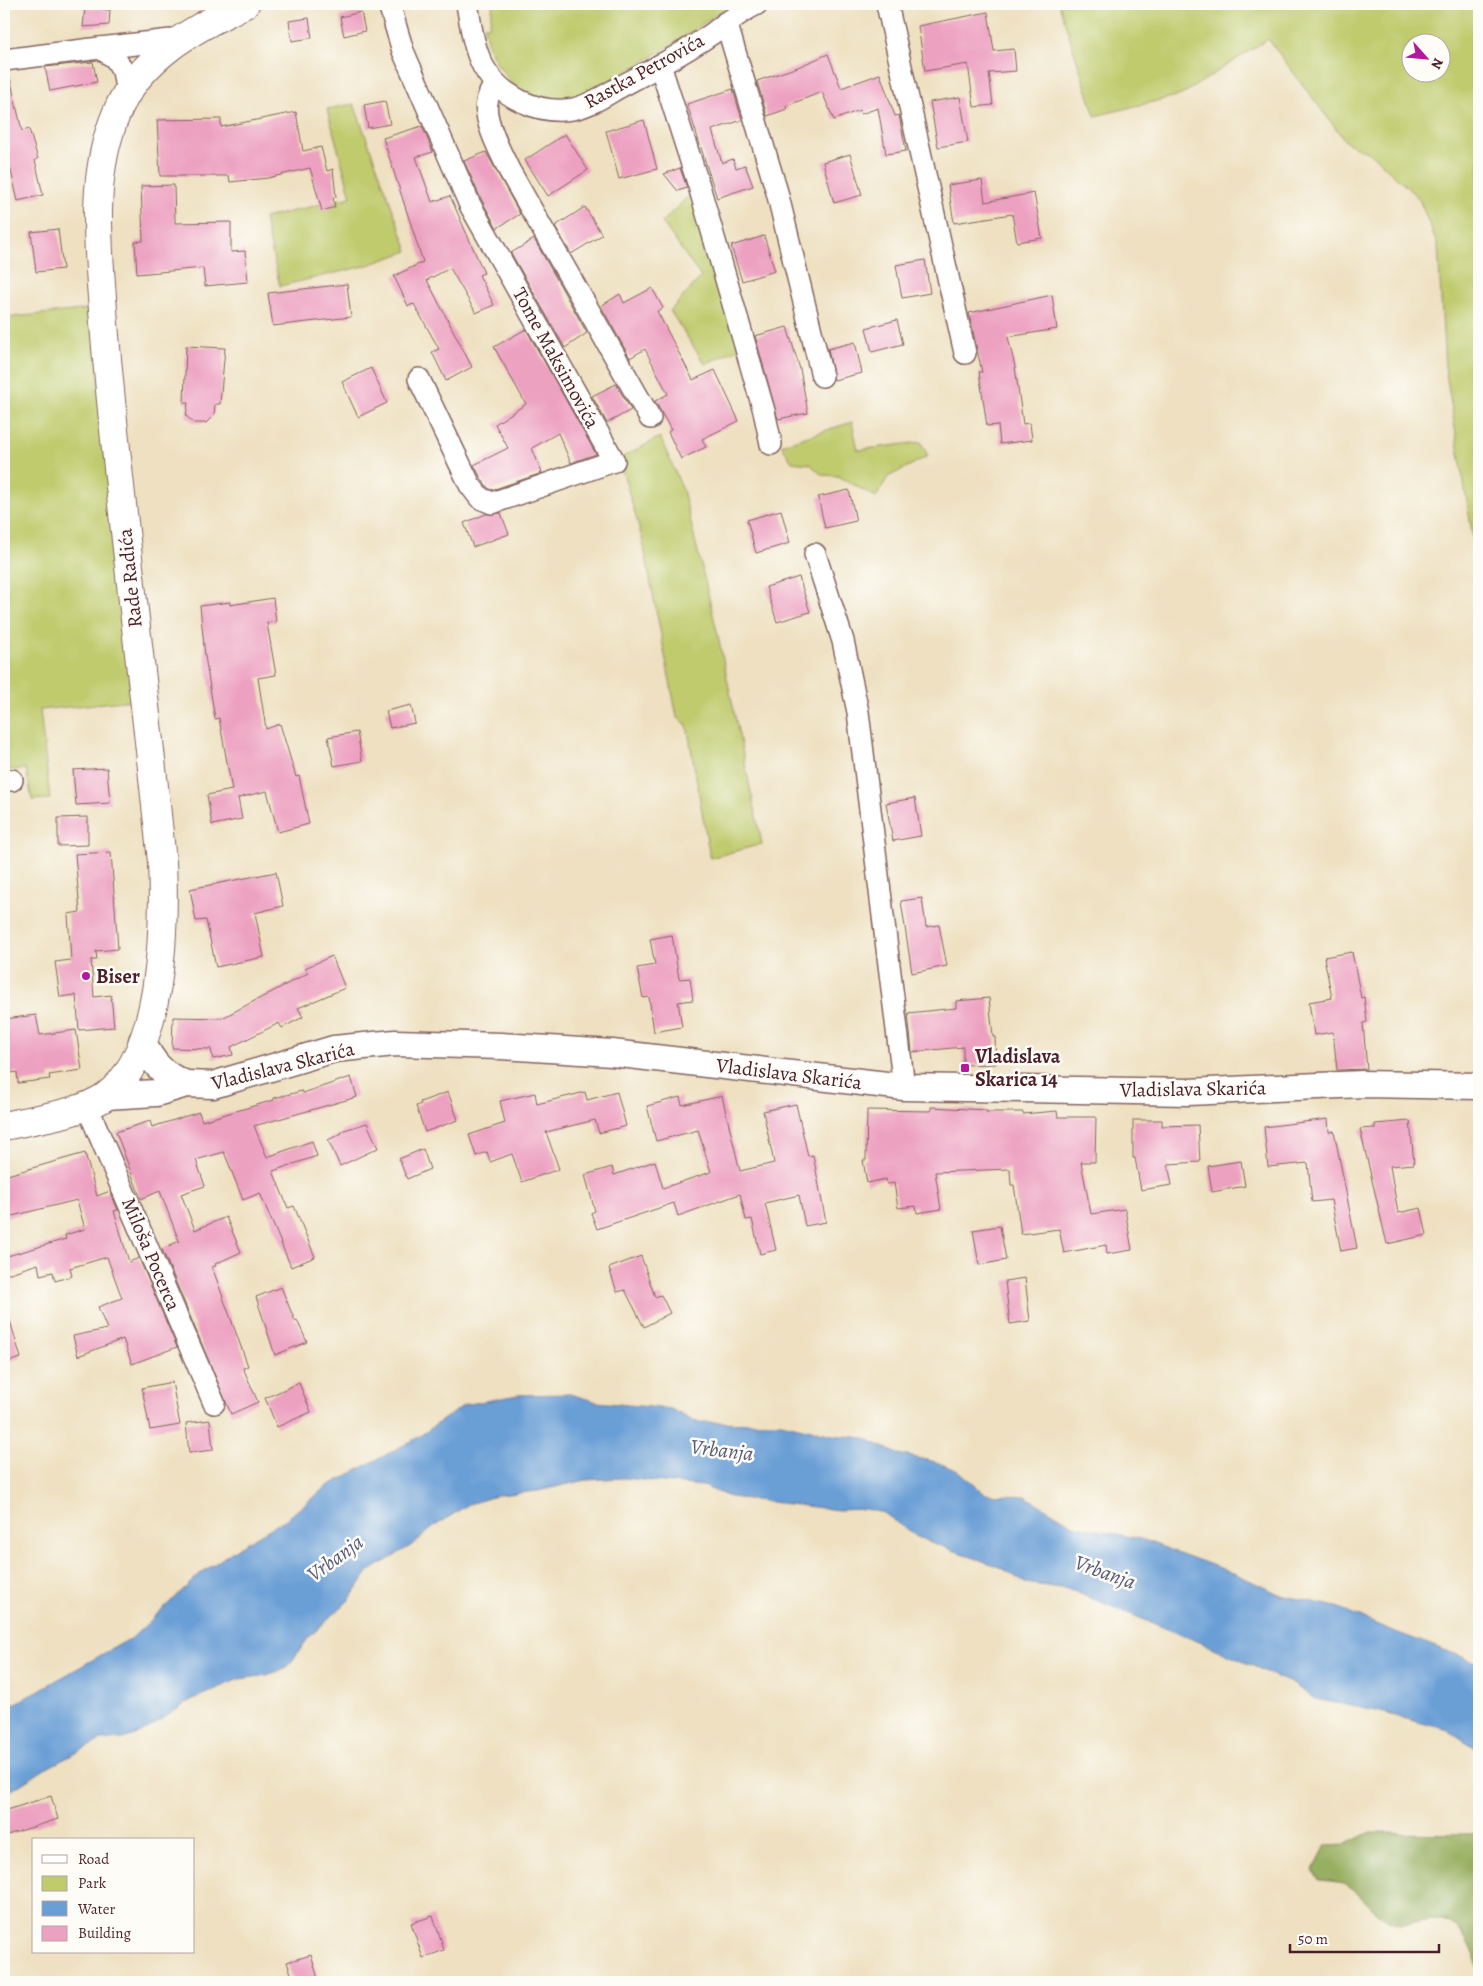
<svg xmlns="http://www.w3.org/2000/svg" width="1483" height="1986" viewBox="0 0 1483 1986" font-family="Alegreya,serif">
<style>
.green{fill:#bfcb6d;stroke:#84754c;fill-rule:evenodd}
.forest{fill:#97af60;stroke:#706746}
.water{fill:#6a9fd6;stroke:#5a5f80}
.building{fill:#eda1c1}
.lines{fill:none;stroke-linecap:round;stroke-linejoin:round}
.minor-casing{stroke:#83635f;stroke-width:24}
.tertiary-casing{stroke:#83635f;stroke-width:29}
.primary-casing{stroke:#83635f;stroke-width:30}
.minor{stroke:#fff;stroke-width:21}
.tertiary{stroke:#fff;stroke-width:26}
.primary{stroke:#fff;stroke-width:28}
.poi-dot{fill:#b5179e;stroke:#fdfcf7;stroke-width:2}
.labels{text-anchor:middle;dominant-baseline:central;stroke-width:5;stroke-linejoin:round;paint-order:stroke}
.street-label{font-size:20px;fill:#4a1f2b;stroke:#fdfcf7}
.poi-label{font-size:20px;font-weight:bold;fill:#4a1f2b;stroke:#fdfcf7;text-anchor:start}
.water-label{font-size:21px;font-style:italic;fill:#585978;stroke:#fdfcf7}
</style>
<rect width="100%" height="100%" fill="#fdfcf7"/>
<filter id="ink" filterUnits="userSpaceOnUse"><feTurbulence type="fractalNoise" baseFrequency=".02" numOctaves="2"/><feDisplacementMap in="SourceGraphic" scale="10" xChannelSelector="R" yChannelSelector="G"/><feConvolveMatrix kernelMatrix="1 2 1 2 8 2 1 2 1" color-interpolation-filters="sRGB"/></filter>
<filter id="wash" filterUnits="userSpaceOnUse"><feTurbulence type="fractalNoise" baseFrequency=".0096" numOctaves="4" result="noise"/><feDisplacementMap in="SourceGraphic" scale="20" xChannelSelector="R" yChannelSelector="G"/><feGaussianBlur stdDeviation="1.12" result="paint"/><feColorMatrix in="noise" values="0 0 0 0 0 0 0 0 0 0 0 0 0 0 0 0 0 1.4 0 .05"/><feComposite in="paint" operator="in"/></filter>
<g filter="url(#wash)">
<rect width="100%" height="100%" fill="#eee0c0"/>
<g class="green">
<path d="M 493,4 L 732,4 C 690,32 649,62 603,84 C 594,88 585,94 575,97 C 552,105 522,97 507,77 C 494,61 487,47 484,26 L 489,26 Z"/>
<path d="M 1059,4 L 1479,4 L 1479,576 L 1445,367 L 1438,246 L 1419,199 L 1373,155 L 1346,142 L 1268,39 L 1181,95 L 1095,116 ZM 1440,42 L 1440,72 L 1410,72 L 1410,42 Z"/>
<path d="M 354,104 L 408,251 L 365,266 L 280,286 L 264,218 L 351,197 L 327,109 Z"/>
<path d="M 693,191 L 740,348 L 705,364 L 670,311 L 701,277 L 662,222 Z"/>
<path d="M 91,309 L 133,700 L 40,710 L 50,799 L 32,800 L 26,769 L 4,770 L 4,318 Z"/>
<path d="M 852,422 L 858,450 L 921,442 L 928,456 L 888,477 L 876,497 L 838,476 L 822,475 L 810,464 L 792,462 L 781,445 Z"/>
<path d="M 660,437 L 683,490 L 717,631 L 762,844 L 710,858 L 687,725 L 677,717 L 642,538 L 619,459 Z"/>
</g>
<path class="forest" d="M 1368,1833 L 1479,1834 L 1479,1970 C 1474,1957 1467,1935 1455,1926 C 1432,1910 1412,1928 1395,1923 C 1374,1916 1364,1896 1346,1885 C 1339,1881 1327,1881 1320,1880 L 1314,1869 L 1326,1845 L 1346,1844 Z"/>
<path class="water" d="M 570,1394 L 597,1402 L 671,1409 L 695,1422 L 781,1423 L 833,1435 L 864,1438 L 898,1454 L 936,1462 L 958,1471 L 985,1494 L 1025,1496 L 1073,1525 L 1141,1539 L 1236,1574 L 1281,1595 L 1337,1607 L 1385,1628 L 1479,1663 L 1479,1750 L 1448,1730 L 1377,1711 L 1315,1699 L 1293,1684 L 1202,1643 L 1068,1589 L 1025,1583 L 1002,1568 L 917,1537 L 884,1513 L 865,1509 L 839,1510 L 730,1497 L 703,1486 L 623,1478 L 586,1480 L 538,1491 L 499,1495 L 469,1504 L 435,1526 L 412,1545 L 368,1572 L 349,1600 L 309,1637 L 287,1668 L 267,1675 L 239,1679 L 191,1700 L 141,1733 L 123,1739 L 101,1740 L 45,1769 L 4,1795 L 4,1710 L 133,1637 L 201,1573 L 242,1545 L 285,1520 L 326,1487 L 417,1438 L 464,1405 L 518,1395 Z"/>
<g id="blocks">
<g class="building">
<path d="M 85,8 L 110,10 L 109,25 L 83,27 Z"/>
<path d="M 361,12 L 365,31 L 344,36 L 340,17 Z"/>
<path d="M 988,12 L 994,51 L 1014,49 L 1016,71 L 989,73 L 993,105 L 974,107 L 968,64 L 925,71 L 918,26 Z"/>
<path d="M 309,18 L 312,38 L 292,41 L 289,21 Z"/>
<path d="M 828,54 L 841,88 L 880,74 L 895,116 L 899,115 L 906,151 L 886,154 L 878,108 L 861,114 L 860,110 L 834,120 L 822,92 L 786,106 L 787,109 L 767,116 L 757,81 L 798,67 Z"/>
<path d="M 93,62 L 97,82 L 50,91 L 45,67 Z"/>
<path d="M 10,78 L 22,131 L 29,129 L 38,159 L 35,160 L 43,195 L 18,201 L 10,167 L 4,169 L 4,79 Z"/>
<path d="M 733,89 L 742,120 L 712,130 L 722,163 L 733,159 L 736,168 L 745,165 L 753,186 L 717,198 L 687,104 Z"/>
<path d="M 960,97 L 968,142 L 938,147 L 930,102 Z"/>
<path d="M 385,101 L 390,124 L 368,128 L 364,105 Z"/>
<path d="M 296,112 L 303,151 L 321,147 L 327,171 L 333,169 L 336,197 L 333,198 L 335,207 L 322,211 L 310,168 L 268,178 L 230,182 L 229,176 L 160,176 L 157,120 L 221,119 L 221,127 Z"/>
<path d="M 644,120 L 657,169 L 619,179 L 606,131 Z"/>
<path d="M 422,126 L 433,152 L 416,157 L 432,202 L 450,196 L 484,273 L 479,275 L 494,305 L 476,313 L 450,268 L 427,280 L 472,367 L 446,381 L 432,352 L 439,349 L 414,304 L 408,306 L 394,276 L 423,262 L 383,138 Z"/>
<path d="M 565,134 L 588,170 L 548,196 L 525,160 Z"/>
<path d="M 486,152 L 520,214 L 497,228 L 481,199 L 464,161 Z"/>
<path d="M 850,154 L 862,195 L 834,203 L 823,162 Z"/>
<path d="M 680,168 L 687,188 L 678,191 L 664,174 Z"/>
<path d="M 982,180 L 985,202 L 1034,193 L 1042,238 L 1017,242 L 1012,214 L 954,223 L 948,185 Z"/>
<path d="M 174,185 L 175,223 L 231,222 L 231,252 L 245,251 L 248,282 L 205,286 L 203,268 L 137,274 L 135,242 L 143,241 L 141,186 Z"/>
<path d="M 585,207 L 602,235 L 571,254 L 555,226 Z"/>
<path d="M 58,229 L 63,269 L 36,272 L 31,232 Z"/>
<path d="M 764,236 L 775,271 L 742,281 L 731,246 Z"/>
<path d="M 534,239 L 587,333 L 565,348 L 511,253 Z"/>
<path d="M 925,260 L 930,293 L 902,298 L 896,265 Z"/>
<path d="M 347,284 L 351,317 L 273,326 L 268,293 Z"/>
<path d="M 652,288 L 663,308 L 657,311 L 693,380 L 715,370 L 739,421 L 702,439 L 706,447 L 681,459 L 668,432 L 671,430 L 655,401 L 668,394 L 645,349 L 630,358 L 601,306 L 620,294 L 624,303 Z"/>
<path d="M 1052,295 L 1057,329 L 1008,337 L 1015,367 L 1023,424 L 1030,423 L 1032,440 L 1000,444 L 998,425 L 987,426 L 979,372 L 982,372 L 969,313 Z"/>
<path d="M 897,320 L 903,344 L 872,352 L 866,328 Z"/>
<path d="M 787,327 L 800,369 L 808,413 L 778,419 L 755,336 Z"/>
<path d="M 526,329 L 596,454 L 571,463 L 558,433 L 532,448 L 542,473 L 492,490 L 488,488 L 481,478 L 474,465 L 508,448 L 495,424 L 526,404 L 494,347 Z"/>
<path d="M 855,342 L 862,373 L 834,380 L 828,349 Z"/>
<path d="M 186,346 L 225,348 L 220,404 L 215,404 L 214,415 L 206,423 L 194,423 L 186,416 L 188,403 L 184,403 Z"/>
<path d="M 371,368 L 387,403 L 358,417 L 342,382 Z"/>
<path d="M 616,384 L 631,410 L 607,423 L 592,396 Z"/>
<path d="M 849,490 L 856,521 L 825,528 L 818,497 Z"/>
<path d="M 781,510 L 790,543 L 756,553 L 747,520 Z"/>
<path d="M 501,513 L 509,534 L 473,547 L 464,523 L 486,514 Z"/>
<path d="M 799,577 L 810,612 L 777,622 L 766,587 Z"/>
<path d="M 273,598 L 276,622 L 267,623 L 276,675 L 258,678 L 266,729 L 280,724 L 296,777 L 299,776 L 309,824 L 278,832 L 267,791 L 238,798 L 242,819 L 212,825 L 207,795 L 232,790 L 219,718 L 215,719 L 205,656 L 200,606 L 230,602 L 230,605 Z"/>
<path d="M 411,705 L 415,723 L 390,728 L 386,711 Z"/>
<path d="M 357,732 L 362,761 L 334,766 L 328,737 Z"/>
<path d="M 107,768 L 110,803 L 76,805 L 73,770 Z"/>
<path d="M 915,798 L 921,836 L 893,841 L 886,803 Z"/>
<path d="M 88,817 L 88,845 L 58,846 L 58,818 Z"/>
<path d="M 111,852 L 118,949 L 96,951 L 97,960 L 91,960 L 94,997 L 111,995 L 114,1027 L 79,1030 L 76,995 L 60,997 L 55,962 L 71,960 L 68,914 L 80,912 L 75,854 Z"/>
<path d="M 276,872 L 283,906 L 255,913 L 264,957 L 216,967 L 206,920 L 196,921 L 190,889 Z"/>
<path d="M 922,898 L 926,927 L 939,925 L 947,966 L 912,973 L 901,901 Z"/>
<path d="M 672,935 L 679,979 L 690,978 L 693,1000 L 678,1002 L 682,1027 L 654,1032 L 649,997 L 643,998 L 637,968 L 655,965 L 650,939 Z"/>
<path d="M 1352,952 L 1361,998 L 1364,997 L 1367,1022 L 1363,1023 L 1367,1069 L 1337,1070 L 1333,1032 L 1314,1035 L 1309,1002 L 1332,998 L 1324,957 Z"/>
<path d="M 332,956 L 345,988 L 298,1008 L 303,1017 L 282,1028 L 279,1023 L 231,1047 L 233,1055 L 213,1059 L 211,1049 L 172,1048 L 173,1017 L 222,1018 L 308,973 L 305,968 Z"/>
<path d="M 989,998 L 993,1037 L 995,1037 L 996,1064 L 963,1065 L 963,1047 L 912,1052 L 908,1013 L 956,1008 L 956,1001 Z"/>
<path d="M 36,1015 L 40,1035 L 76,1030 L 82,1070 L 49,1075 L 50,1079 L 18,1083 L 17,1072 L 4,1074 L 4,1042 L 8,1042 L 5,1019 Z"/>
<path d="M 351,1077 L 357,1097 L 254,1126 L 267,1157 L 312,1141 L 317,1156 L 273,1171 L 288,1208 L 294,1206 L 315,1257 L 291,1267 L 260,1193 L 243,1200 L 224,1152 L 196,1160 L 205,1186 L 181,1194 L 195,1230 L 226,1217 L 241,1252 L 215,1264 L 216,1266 L 212,1267 L 248,1366 L 243,1368 L 258,1402 L 231,1414 L 162,1249 L 179,1241 L 160,1191 L 141,1199 L 116,1132 L 150,1121 L 152,1127 L 199,1112 L 202,1121 L 274,1100 L 274,1098 L 302,1091 L 303,1093 Z"/>
<path d="M 448,1092 L 458,1120 L 425,1132 L 416,1106 L 421,1104 L 420,1102 Z"/>
<path d="M 585,1092 L 587,1100 L 617,1092 L 626,1126 L 599,1133 L 595,1120 L 546,1132 L 559,1169 L 522,1182 L 512,1154 L 490,1162 L 487,1152 L 476,1156 L 469,1135 L 505,1123 L 500,1101 L 535,1093 L 537,1104 Z"/>
<path d="M 722,1096 L 740,1171 L 774,1163 L 763,1111 L 796,1104 L 808,1156 L 813,1155 L 826,1222 L 805,1226 L 799,1195 L 765,1203 L 776,1250 L 760,1254 L 752,1219 L 746,1220 L 740,1194 L 678,1216 L 674,1203 L 597,1229 L 591,1213 L 595,1211 L 585,1175 L 612,1167 L 614,1175 L 655,1161 L 663,1188 L 711,1172 L 698,1130 L 656,1141 L 647,1106 L 680,1097 L 682,1105 Z"/>
<path d="M 931,1107 L 986,1110 L 986,1112 L 1023,1112 L 1023,1114 L 1057,1111 L 1058,1117 L 1096,1117 L 1095,1162 L 1081,1162 L 1091,1214 L 1125,1209 L 1132,1250 L 1107,1254 L 1106,1245 L 1064,1253 L 1059,1229 L 1021,1234 L 1014,1185 L 1011,1185 L 1010,1169 L 935,1172 L 941,1209 L 917,1213 L 916,1206 L 898,1208 L 894,1183 L 887,1184 L 886,1179 L 867,1183 L 863,1160 L 866,1160 L 867,1110 L 931,1111 Z"/>
<path d="M 1328,1119 L 1329,1132 L 1334,1131 L 1357,1248 L 1341,1251 L 1331,1200 L 1312,1202 L 1308,1163 L 1268,1167 L 1264,1127 Z"/>
<path d="M 1133,1120 L 1162,1120 L 1162,1126 L 1198,1125 L 1200,1162 L 1168,1164 L 1172,1185 L 1141,1190 L 1135,1158 L 1133,1158 Z"/>
<path d="M 1410,1121 L 1414,1164 L 1390,1166 L 1398,1213 L 1421,1208 L 1427,1235 L 1387,1244 L 1360,1129 L 1375,1128 L 1375,1124 Z"/>
<path d="M 367,1123 L 378,1148 L 340,1166 L 328,1140 L 342,1133 L 341,1131 Z"/>
<path d="M 423,1149 L 430,1169 L 407,1179 L 399,1159 Z"/>
<path d="M 85,1153 L 97,1196 L 110,1191 L 118,1210 L 114,1211 L 129,1262 L 139,1258 L 177,1347 L 132,1364 L 123,1339 L 78,1356 L 73,1336 L 107,1329 L 98,1307 L 122,1298 L 107,1257 L 70,1268 L 72,1276 L 55,1281 L 53,1272 L 40,1275 L 38,1264 L 4,1275 L 4,1257 L 66,1239 L 65,1235 L 85,1229 L 77,1200 L 4,1218 L 4,1176 Z"/>
<path d="M 1241,1161 L 1245,1186 L 1212,1192 L 1208,1166 Z"/>
<path d="M 1000,1226 L 1006,1260 L 979,1265 L 973,1230 Z"/>
<path d="M 641,1256 L 655,1297 L 661,1295 L 670,1313 L 644,1327 L 625,1290 L 617,1292 L 609,1268 Z"/>
<path d="M 1025,1278 L 1030,1321 L 1010,1324 L 1005,1281 Z"/>
<path d="M 281,1287 L 295,1321 L 297,1320 L 307,1342 L 275,1355 L 256,1297 Z"/>
<path d="M 8,1314 L 21,1358 L 4,1363 L 4,1315 Z"/>
<path d="M 172,1382 L 180,1425 L 150,1430 L 142,1388 Z"/>
<path d="M 299,1383 L 311,1412 L 277,1427 L 265,1398 Z"/>
<path d="M 210,1420 L 213,1450 L 189,1453 L 186,1423 Z"/>
<path d="M 51,1796 L 58,1819 L 4,1836 L 4,1811 Z"/>
<path d="M 433,1916 L 444,1950 L 423,1958 L 411,1923 Z"/>
<path d="M 311,1955 L 319,1982 L 294,1982 L 287,1962 Z"/>
</g>
</g>
</g>
<g filter="url(#ink)">
<use href="#blocks" fill-opacity="0" stroke="#83635f" stroke-width="1"/>
<g class="lines">
<defs>
<g id="minor">
<path d="M 389,4 L 403,51 L 470,205 L 614,461 L 492,503 L 480,498 L 470,485 L 419,379"/>
<path d="M 467,4 C 471,25 473,47 483,66 C 500,97 539,115 573,109 C 589,106 604,96 618,88 C 650,71 683,54 713,33 C 728,22 740,12 757,4"/>
<path d="M 887,4 L 965,353"/>
<path d="M 726,22 L 777,192 L 822,376"/>
<path d="M 100,48 L 180,39"/>
<path d="M 4,60 L 100,48 L 115,58 L 123,71 L 127,93"/>
<path d="M 660,65 L 699,186 L 764,411 L 771,444"/>
<path d="M 495,83 C 492,89 488,95 487,102 C 483,120 501,153 509,170 L 650,418"/>
<path d="M 815,554 L 843,641 L 858,712 L 904,1087"/>
<path d="M 4,780 L 12,780"/>
<path d="M 87,1106 L 214,1403"/>
</g>
<g id="tertiary">
<path d="M 142,1041 C 153,1063 162,1075 186,1084"/>
<path d="M 106,1096 L 156,1093 L 186,1084 L 213,1085 L 334,1049 L 395,1043 L 501,1046 L 612,1053 L 904,1087 L 1188,1092 L 1362,1084 L 1479,1086"/>
</g>
<path id="primary" d="M 4,1126 C 34,1119 81,1114 106,1096 C 163,1055 165,926 162,862 C 149,734 133,606 119,477 C 113,422 107,366 103,310 C 98,245 90,174 117,112 C 140,57 195,28 245,4"/>
</defs>
<use href="#minor" class="minor-casing"/>
<use href="#tertiary" class="tertiary-casing"/>
<use href="#primary" class="primary-casing"/>
<use href="#minor" class="minor"/>
<use href="#tertiary" class="tertiary"/>
<use href="#primary" class="primary"/>
</g>
</g>
<g class="poi-dot">
<circle cx="86" cy="976" r="5"/>
<rect x="960" y="1063" width="10" height="10" rx="2.5"/>
</g>
<g class="labels">
<g class="street-label">
<text transform="translate(644 71) rotate(-29)">Rastka Petrovića</text>
<text transform="translate(556 358) rotate(61)">Tome Maksimovića</text>
<text transform="translate(130 578) rotate(-96)">Rade Radića</text>
<text transform="translate(283 1066) rotate(-14)">Vladislava Skarića</text>
<text transform="translate(789 1074) rotate(7)">Vladislava Skarića</text>
<text transform="translate(1193 1089) rotate(-1)">Vladislava Skarića</text>
<text transform="translate(151 1254) rotate(67)">Miloša Pocerca</text>
</g>
<g class="poi-label">
<text x="96" y="976">Biser</text>
<text x="975" y="1056">Vladislava<tspan x="975" dy="23">Skarica 14</tspan></text>
</g>
<g class="water-label">
<text transform="translate(722 1450) rotate(7)">Vrbanja</text>
<text transform="translate(335 1558) rotate(-36)">Vrbanja</text>
<text transform="translate(1105 1572) rotate(20)">Vrbanja</text>
</g>
</g>
<rect width="1483" height="1986" fill="none" stroke="#fdfcf7" stroke-width="20"/>
<rect x="32" y="1838" width="162" height="115" fill="#fdfcf7" stroke="#b5a4a5"/>
<rect x="42" y="1855" width="25" height="8" fill="#ffffff" stroke="#b5a4a5"/>
<text x="78" y="1864" font-size="15" fill="#4a1f2b">Road</text>
<rect x="42" y="1876" width="25" height="15" fill="#bfcb6d" stroke="#b5a4a5"/>
<text x="78" y="1888" font-size="15" fill="#4a1f2b">Park</text>
<rect x="42" y="1901" width="25" height="15" fill="#6a9fd6" stroke="#b5a4a5"/>
<text x="78" y="1914" font-size="15" fill="#4a1f2b">Water</text>
<rect x="42" y="1926" width="25" height="15" fill="#eda1c1" stroke="#b5a4a5"/>
<text x="78" y="1938" font-size="15" fill="#4a1f2b">Building</text>
<g transform="translate(1426 58) rotate(117)"><circle r="24" fill="#fdfcf7" stroke="#b5a4a5"/>
<path d="M0-4L9 19L0 12L-9 19Z" fill="#b5179e"/>
<text y="-8" font-size="14" font-weight="bold" text-anchor="middle" fill="#4a1f2b">N</text>
</g>
<path d="M1290 1944v8h149v-8" fill="none" stroke="#4a1f2b" stroke-width="2.5"/>
<text x="1298" y="1944" font-size="15" fill="#4a1f2b" stroke="#fdfcf7" stroke-width="4" paint-order="stroke">50 m</text>
</svg>
